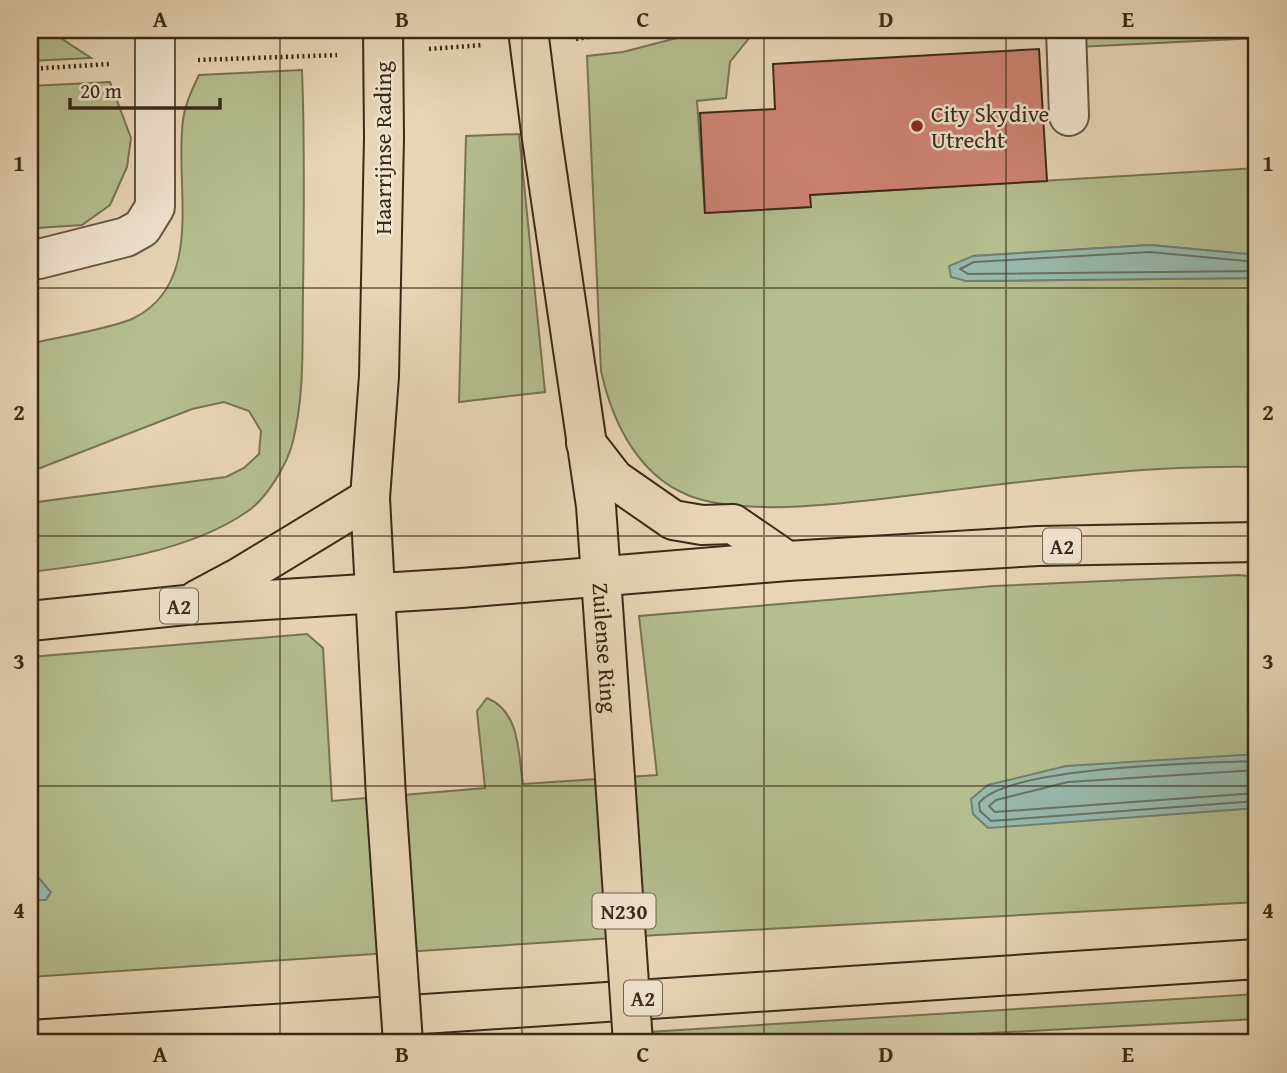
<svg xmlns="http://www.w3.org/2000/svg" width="1287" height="1073" viewBox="0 0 1287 1073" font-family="'Gentium Book Plus',serif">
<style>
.green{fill:#b4be8f;stroke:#777454;stroke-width:2}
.water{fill:#97b9ad;stroke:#728071;stroke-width:2}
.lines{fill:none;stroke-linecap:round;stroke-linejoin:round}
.shore{stroke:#687262;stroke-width:2}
.building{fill:#cf8474;stroke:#3a2a18;stroke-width:2}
.minor-casing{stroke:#66553f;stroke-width:42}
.major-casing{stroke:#3a2a18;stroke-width:42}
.highway-casing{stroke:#3a2a18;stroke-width:42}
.path{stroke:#3a2a18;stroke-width:4.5;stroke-dasharray:2 3.5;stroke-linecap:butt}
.minor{stroke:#f0e4cf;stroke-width:38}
.major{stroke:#e8d5b5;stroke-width:38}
.highway{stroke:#e8d5b5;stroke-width:38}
.major-bridge-casing{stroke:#3a2a18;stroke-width:42;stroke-linecap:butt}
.major-bridge{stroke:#e8d5b5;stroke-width:38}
.grid{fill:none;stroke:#3a2a18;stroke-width:2;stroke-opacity:0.55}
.poi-dot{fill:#8f2418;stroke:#f0e4cf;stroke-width:2.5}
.labels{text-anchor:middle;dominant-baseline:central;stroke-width:5;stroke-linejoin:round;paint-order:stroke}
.shield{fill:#f0e4cf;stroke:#71624f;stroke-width:2}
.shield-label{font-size:21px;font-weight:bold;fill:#3a2a18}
.poi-label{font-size:23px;fill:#3a2a18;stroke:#f0e4cf;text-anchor:start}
.street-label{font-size:23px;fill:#3a2a18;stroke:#f0e4cf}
.neatline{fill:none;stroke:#3a2a18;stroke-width:2.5}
.grid-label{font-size:23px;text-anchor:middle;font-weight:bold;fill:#3a2a18}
</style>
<rect width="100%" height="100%" fill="#e8d5b5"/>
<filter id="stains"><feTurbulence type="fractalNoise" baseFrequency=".00286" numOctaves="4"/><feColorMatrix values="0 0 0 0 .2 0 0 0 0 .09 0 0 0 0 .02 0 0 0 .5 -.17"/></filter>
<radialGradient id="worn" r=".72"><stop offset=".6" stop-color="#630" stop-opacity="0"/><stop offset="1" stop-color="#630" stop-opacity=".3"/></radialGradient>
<g class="green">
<path d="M 30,30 L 56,35 L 91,58 L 30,61 Z"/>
<path d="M 1078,30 L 1257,30 L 1257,38 L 1078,47 Z"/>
<path d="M 754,32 L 730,62 L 726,98 L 697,101 L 705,213 L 810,207 L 810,195 L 1257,168 L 1257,255 L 1150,245 L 973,256 L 967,281 L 1257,278 L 1257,467 C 1152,465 1050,478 946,491 C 878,499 764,518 699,499 C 641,482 613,425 601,371 L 587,56 L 623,52 L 692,34 Z"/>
<path d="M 302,70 C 305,144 304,218 303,293 C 302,342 305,392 293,441 C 288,463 267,498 248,511 C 190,552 99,564 30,572 L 30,503 L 226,477 L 244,468 L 259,454 L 261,431 L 249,411 L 224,402 L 192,409 L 30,472 L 30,344 C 57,337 111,329 134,318 C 206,282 174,185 183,120 C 185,104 192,90 199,75 Z"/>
<path d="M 110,82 L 131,138 L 127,167 L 110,205 L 82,225 L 37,228 L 30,224 L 30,86 Z"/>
<path d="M 519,134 L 545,392 L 459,402 L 466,136 Z"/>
<path d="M 1239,575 L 1257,577 L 1257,902 L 658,935 L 30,977 L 30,657 L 307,634 L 323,648 L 332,801 L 485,788 L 477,711 L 487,698 C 521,712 518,754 523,784 L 657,775 L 639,616 L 994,586 Z"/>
<path d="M 1257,994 L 1257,1019 L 802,1043 L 471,1043 Z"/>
</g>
<g class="water">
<path d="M 1150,245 L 1257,255 L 1257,278 L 966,281 L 951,277 L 949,266 L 973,256 Z"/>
<path d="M 1257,754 L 1257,808 L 988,828 L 973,814 L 971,799 L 988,785 L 1066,766 Z"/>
<path d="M 30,868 L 51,892 L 46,900 L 30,900 Z"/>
</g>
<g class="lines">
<g class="shore">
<path d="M 1257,262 L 1150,252 L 974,262 L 960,269 L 968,274 L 1257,271"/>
<path d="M 1257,761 C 1206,763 1007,766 979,803 L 980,811 L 991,821 L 1257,801"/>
<path d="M 1257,770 L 1068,782 L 996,800 L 989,806 L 995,812 L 1257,793"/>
</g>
</g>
<path class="building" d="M 1039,49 L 1047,181 L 810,195 L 811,207 L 705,213 L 700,113 L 775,109 L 773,64 Z"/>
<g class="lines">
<defs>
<g id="minor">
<path d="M 1066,30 L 1069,116"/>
<path d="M 39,259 L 126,237 L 142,228 L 155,207 L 155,30"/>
</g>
<g id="major">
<path id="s1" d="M 541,132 L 596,506 L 615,778"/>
<path d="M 384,138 L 379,376 L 370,498 L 386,797"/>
</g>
<g id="highway">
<path d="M 586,443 L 614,479 L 673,520 L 702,525 L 733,524 L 787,561"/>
<path d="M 197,600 L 240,577 L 370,498"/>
<path d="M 30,621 L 186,605 L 461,588 L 787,561 L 1038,546 L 1257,542"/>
<path d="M 30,1040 L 1257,959"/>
</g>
</defs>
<use href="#minor" class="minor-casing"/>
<use href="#major" class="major-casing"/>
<use href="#highway" class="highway-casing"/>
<g class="path">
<path d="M 576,39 L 629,30"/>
<path d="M 429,49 L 483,45"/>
<path d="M 198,60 L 337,55"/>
<path d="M 30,69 L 109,64"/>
</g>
<use href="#minor" class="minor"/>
<use href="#major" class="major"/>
<use href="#highway" class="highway"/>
<defs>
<g id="major-bridge">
<path d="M 383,30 L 384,138"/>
<path d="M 528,30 L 541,132"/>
<path d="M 615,778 L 633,1043"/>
<path d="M 386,797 L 403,1043"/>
</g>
</defs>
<use href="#major-bridge" class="major-bridge-casing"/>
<use href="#major-bridge" class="major-bridge"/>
</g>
<path class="grid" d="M 280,30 L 280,1043M 522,30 L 522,1043M 764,30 L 764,1043M 1006,30 L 1006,1043M 30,288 L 1257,288M 30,536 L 1257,536M 30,786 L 1257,786"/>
<circle class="poi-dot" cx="917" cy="126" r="7"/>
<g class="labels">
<g class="shield">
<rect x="1043" y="528.5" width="38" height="35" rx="5"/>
<rect x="160" y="588.5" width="38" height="35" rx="5"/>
<rect x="592.5" y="893.5" width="63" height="35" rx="5"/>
<rect x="624" y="980.5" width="38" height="35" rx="5"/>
</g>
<g class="shield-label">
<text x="1062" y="546">A2</text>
<text x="179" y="606">A2</text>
<text x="624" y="911">N230</text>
<text x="643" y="998">A2</text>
</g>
<g class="poi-label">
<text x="931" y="113">City Skydive<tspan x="931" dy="26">Utrecht</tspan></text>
</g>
<g class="street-label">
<text transform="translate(382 148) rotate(-90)">Haarrijnse Rading</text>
<text stroke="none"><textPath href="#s1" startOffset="520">Zuilense Ring</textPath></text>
</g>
</g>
<rect width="1287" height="1073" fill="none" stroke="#e8d5b5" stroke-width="77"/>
<path d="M70 98v10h150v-10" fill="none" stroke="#3a2a18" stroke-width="3.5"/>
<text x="80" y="98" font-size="21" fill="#3a2a18" stroke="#f0e4cf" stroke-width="5" paint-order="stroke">20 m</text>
<rect x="38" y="38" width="1210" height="996" class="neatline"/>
<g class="grid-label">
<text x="160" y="27">A</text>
<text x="402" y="27">B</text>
<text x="643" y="27">C</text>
<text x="886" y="27">D</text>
<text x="1128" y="27">E</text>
<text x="19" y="171">1</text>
<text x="1268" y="171">1</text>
<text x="19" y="420">2</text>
<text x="1268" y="420">2</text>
<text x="19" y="669">3</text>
<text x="1268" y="669">3</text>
<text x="19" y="918">4</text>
<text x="1268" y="918">4</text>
<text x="160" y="1062">A</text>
<text x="402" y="1062">B</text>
<text x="643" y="1062">C</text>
<text x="886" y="1062">D</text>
<text x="1128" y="1062">E</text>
</g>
<rect width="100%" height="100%" filter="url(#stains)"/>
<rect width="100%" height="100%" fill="url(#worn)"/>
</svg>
